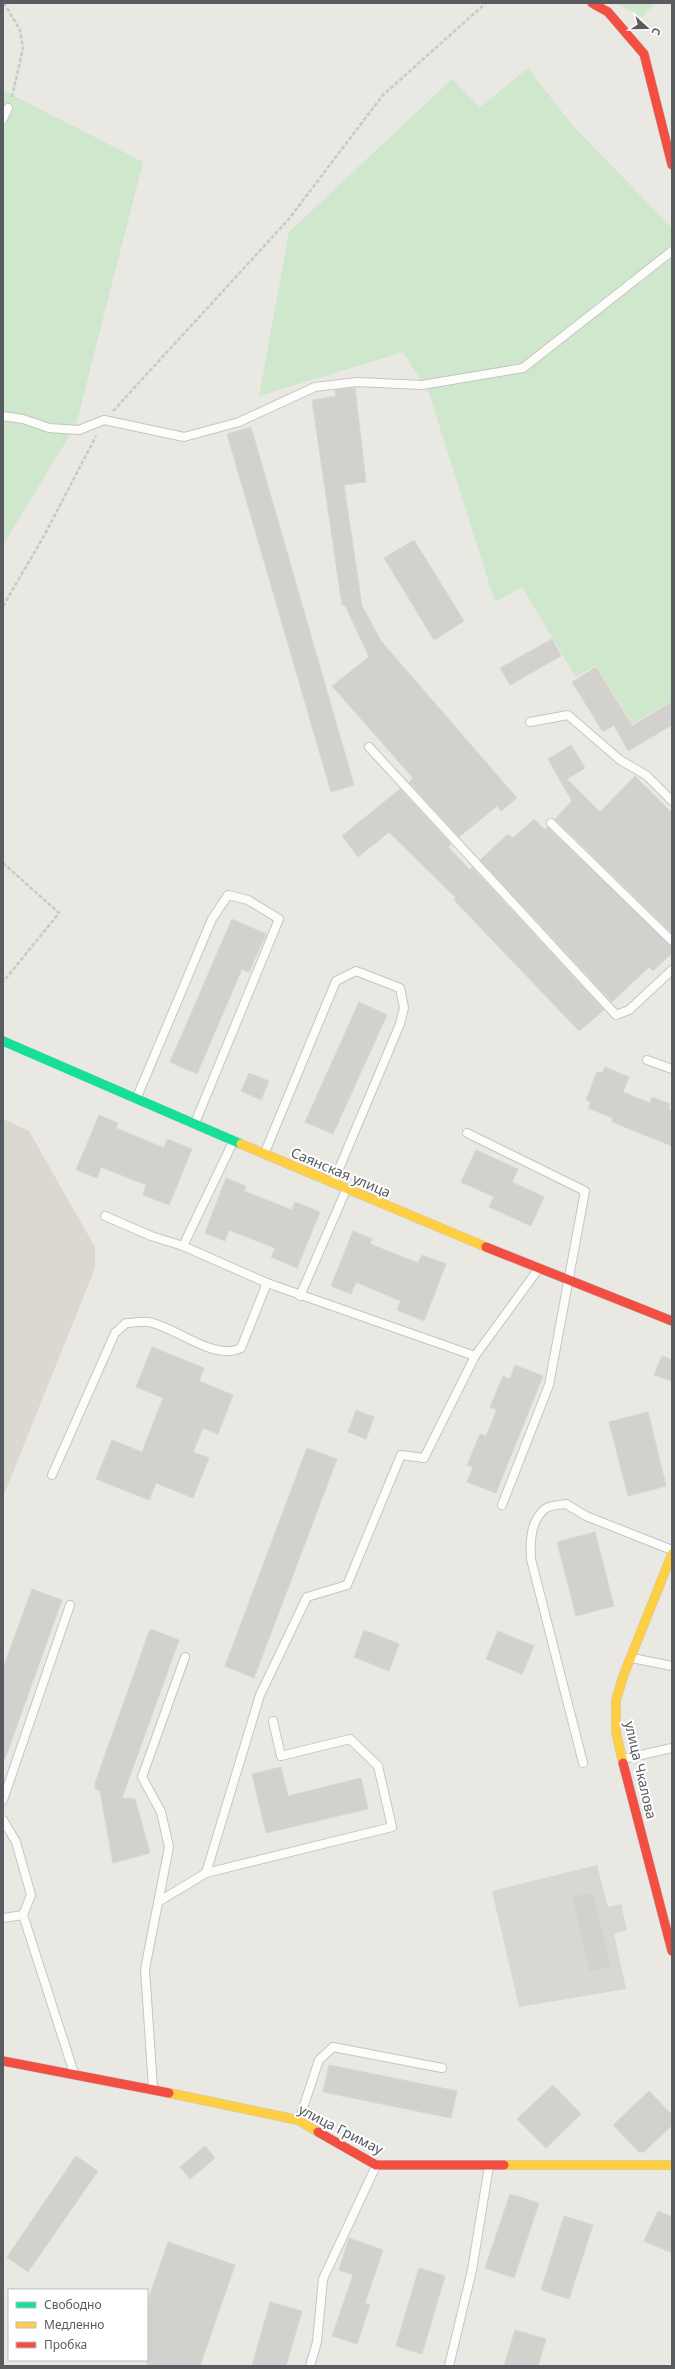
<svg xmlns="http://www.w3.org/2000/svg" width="675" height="2369" viewBox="0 0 675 2369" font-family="'Noto Sans',sans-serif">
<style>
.industrial{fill:#d9d7d2}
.education{fill:#dad8d0}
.green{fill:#cfe7cd}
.building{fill:#d2d1cd;stroke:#d8d6d1}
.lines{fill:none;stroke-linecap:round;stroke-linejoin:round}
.lane-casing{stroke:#c5c6c4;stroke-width:10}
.fast-casing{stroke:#c6c7c6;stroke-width:10}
.slow-casing{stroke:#c6c7c6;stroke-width:10}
.jam-casing{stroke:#c6c7c6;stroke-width:10}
.path{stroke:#c5cbc8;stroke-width:2.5;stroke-dasharray:4 2;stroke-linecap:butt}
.lane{stroke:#fcfcfb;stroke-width:8}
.fast{stroke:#16e098;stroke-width:9}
.slow{stroke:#ffcf43;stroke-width:9}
.jam{stroke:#f24e42;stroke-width:9}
.labels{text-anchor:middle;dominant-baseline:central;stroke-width:4;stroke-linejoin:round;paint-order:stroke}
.street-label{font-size:14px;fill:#585c61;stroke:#fff}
</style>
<rect width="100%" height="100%" fill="#e9e8e2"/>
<path class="industrial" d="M 597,1865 L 608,1907 L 621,1904 L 627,1930 L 614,1934 L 626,1989 L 519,2007 L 492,1891 Z"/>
<path class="education" d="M 3,1119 L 29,1131 L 95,1247 L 95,1268 L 3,1497 Z"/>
<g class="green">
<path d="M 615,3 L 655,3 L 642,17 Z"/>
<path d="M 528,68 L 573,126 L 672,228 L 672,701 L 632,724 L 596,665 L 576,677 L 522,587 L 495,602 L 429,393 L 403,352 L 259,396 L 289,232 L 452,79 L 480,107 Z"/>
<path d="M 3,90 L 143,162 L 76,425 L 3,545 Z"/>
</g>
<g class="building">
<path d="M 355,388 L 366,482 L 344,485 L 362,606 L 381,641 L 517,798 L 501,811 L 497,806 L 459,837 L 409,782 L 413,778 L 332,686 L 369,657 L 345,605 L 342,605 L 312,400 L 336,396 L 335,390 Z"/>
<path d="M 251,427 L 354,785 L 331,792 L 227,434 Z"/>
<path d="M 414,540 L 464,621 L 434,640 L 384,558 Z"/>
<path d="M 552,639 L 561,656 L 510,685 L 500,668 Z"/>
<path d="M 596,667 L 632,726 L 672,702 L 672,725 L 628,751 L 614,725 L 603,732 L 572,682 Z"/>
<path d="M 571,745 L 585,768 L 567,779 L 600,812 L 635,776 L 672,813 L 672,933 L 555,819 L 572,801 L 548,759 Z"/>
<path d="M 400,789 L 451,844 L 448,847 L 470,870 L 472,867 L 604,1010 L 579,1031 L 454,900 L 456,898 L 389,832 L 358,857 L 342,836 Z"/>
<path d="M 534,819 L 545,830 L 547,827 L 672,946 L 672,953 L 653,971 L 649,967 L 612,1002 L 480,860 L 508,834 L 513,838 Z"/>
<path d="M 232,919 L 266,934 L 249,972 L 242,969 L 197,1074 L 170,1062 Z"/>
<path d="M 359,1002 L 387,1015 L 333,1134 L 305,1122 Z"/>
<path d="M 605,1067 L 629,1077 L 623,1092 L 650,1103 L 652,1097 L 670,1104 L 668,1109 L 672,1110 L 672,1146 L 612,1122 L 613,1118 L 588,1108 L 591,1102 L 586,1100 L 597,1072 L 602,1073 Z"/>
<path d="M 249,1073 L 269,1081 L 261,1100 L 241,1091 Z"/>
<path d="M 99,1115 L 118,1123 L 116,1128 L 164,1148 L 167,1139 L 192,1149 L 169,1205 L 143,1195 L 146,1185 L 101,1167 L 97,1178 L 76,1170 Z"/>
<path d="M 476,1150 L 518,1169 L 512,1182 L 544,1197 L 531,1226 L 489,1207 L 494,1197 L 461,1182 Z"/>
<path d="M 226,1178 L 246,1186 L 244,1191 L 292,1210 L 295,1202 L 320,1212 L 297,1268 L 271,1257 L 275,1248 L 229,1230 L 225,1241 L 205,1233 Z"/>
<path d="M 353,1231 L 372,1239 L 370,1244 L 418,1263 L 422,1255 L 446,1264 L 424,1321 L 397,1310 L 401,1301 L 356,1282 L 351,1294 L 331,1286 Z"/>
<path d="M 152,1347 L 204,1368 L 199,1381 L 233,1395 L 218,1434 L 203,1428 L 193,1452 L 209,1458 L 193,1498 L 156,1483 L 149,1500 L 96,1479 L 112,1440 L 142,1452 L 163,1398 L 136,1387 Z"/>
<path d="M 662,1356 L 672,1360 L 672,1381 L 654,1375 Z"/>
<path d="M 515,1365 L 543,1376 L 496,1493 L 467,1482 L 473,1467 L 467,1465 L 480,1434 L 486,1436 L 497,1410 L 490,1407 L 503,1376 L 510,1379 Z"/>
<path d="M 356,1410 L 374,1417 L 366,1439 L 348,1432 Z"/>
<path d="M 648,1412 L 666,1486 L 628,1496 L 609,1422 Z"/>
<path d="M 307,1448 L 337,1459 L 254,1678 L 225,1666 Z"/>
<path d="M 595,1532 L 614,1606 L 576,1616 L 557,1542 Z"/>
<path d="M 32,1589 L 62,1600 L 5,1759 L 3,1759 L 3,1668 Z"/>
<path d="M 150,1629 L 179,1640 L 122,1798 L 135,1799 L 150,1853 L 113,1863 L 100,1791 L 95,1789 L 95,1783 Z"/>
<path d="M 364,1630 L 399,1644 L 389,1671 L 354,1657 Z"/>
<path d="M 498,1631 L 534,1646 L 522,1674 L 486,1659 Z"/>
<path d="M 281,1767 L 288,1796 L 361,1778 L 368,1809 L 266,1833 L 252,1774 Z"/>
<path d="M 593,1892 L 611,1967 L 590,1972 L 572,1897 Z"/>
<path d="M 329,2065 L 457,2091 L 451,2118 L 323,2092 Z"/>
<path d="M 553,2085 L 581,2114 L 546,2148 L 517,2119 Z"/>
<path d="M 649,2091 L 672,2115 L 672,2125 L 644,2152 L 639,2152 L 613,2125 Z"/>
<path d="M 205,2146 L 215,2158 L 190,2179 L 180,2167 Z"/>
<path d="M 76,2156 L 98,2171 L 28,2272 L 7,2257 Z"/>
<path d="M 510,2194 L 539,2203 L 514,2278 L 485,2268 Z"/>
<path d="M 658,2211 L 672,2217 L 672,2253 L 644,2241 Z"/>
<path d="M 564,2216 L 593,2225 L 569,2299 L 541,2290 Z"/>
<path d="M 349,2238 L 383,2250 L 365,2303 L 370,2305 L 357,2344 L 332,2336 L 353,2275 L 339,2270 Z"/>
<path d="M 168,2242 L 235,2265 L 200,2366 L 147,2366 L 147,2303 Z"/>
<path d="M 419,2268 L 445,2276 L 422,2354 L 396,2346 Z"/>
<path d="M 270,2302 L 302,2311 L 286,2366 L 252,2366 Z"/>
<path d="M 515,2330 L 546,2339 L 538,2366 L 504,2366 Z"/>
</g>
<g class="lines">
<defs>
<g id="lane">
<path d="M 3,119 L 8,108"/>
<path d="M 3,416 L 23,419 L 49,428 L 79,430 L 104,420 L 184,437 L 239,422 L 315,387 L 357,382 L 422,385 L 523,368 L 672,251"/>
<path d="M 530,722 L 568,715 L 620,760 L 646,775 L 672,801"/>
<path d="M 369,747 L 616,1015 L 629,1010 L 672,970"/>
<path d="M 551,823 L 672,941"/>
<path d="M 647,1060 L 672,1069"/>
<path d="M 137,1097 L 212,919 L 228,895 L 248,900 L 279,919 L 195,1123"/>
<path d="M 467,1133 L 585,1191 L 549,1385 L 502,1505"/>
<path d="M 233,1142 L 183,1246 L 267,1283"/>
<path d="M 265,1152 L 336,981 L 356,971 L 400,988 L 404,1008 L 400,1024 L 333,1183"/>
<path d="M 105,1216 L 151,1236 L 183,1246"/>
<path d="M 300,1296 L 346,1190"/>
<path d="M 52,1475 L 115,1333 L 126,1323 C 133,1323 141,1321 148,1322 C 175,1326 214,1362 241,1348 L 267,1283 L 475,1356"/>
<path d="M 632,1658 L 672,1666"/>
<path d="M 623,1759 L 672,1748"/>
<path d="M 583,1763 L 531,1559 C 530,1543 530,1521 545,1509 C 549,1505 560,1505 566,1504 L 586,1516 L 672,1550"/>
<path d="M 3,1800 L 70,1605"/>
<path d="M 3,1820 L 16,1842 L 31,1895 L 23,1915 L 73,2070"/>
<path d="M 206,1873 L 260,1695 L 307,1597 L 347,1585 L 401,1455 L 424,1458 L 475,1356 L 537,1271"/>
<path d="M 158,1902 L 206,1873 L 392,1827 L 378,1766 L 350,1739 L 281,1756 L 273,1721"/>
<path d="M 3,1918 L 23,1915"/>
<path d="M 153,2088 L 145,1969 L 169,1847 L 161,1812 L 142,1777 L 185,1657"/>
<path d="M 299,2120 L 319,2060 L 333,2047 L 442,2068"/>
<path d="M 310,2366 L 317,2342 L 323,2279 L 376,2166"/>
<path d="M 449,2366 L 472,2270 L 489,2166"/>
</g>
<path id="fast" d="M 3,1041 L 241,1144"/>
<g id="slow">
<path d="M 241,1144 L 486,1247"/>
<path d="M 623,1763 L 616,1732 L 616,1700 L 624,1674 L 672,1554"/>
<path d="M 169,2093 L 298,2120 L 318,2132"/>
<path d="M 504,2165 L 672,2165"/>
</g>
<g id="jam">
<path d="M 592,3 L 608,12 L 644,54 L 672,165"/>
<path d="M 486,1247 L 672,1321"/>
<path d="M 623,1763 L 672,1951"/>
<path d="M 3,2061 L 169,2093"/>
<path d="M 318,2132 L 376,2165 L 504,2165"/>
</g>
</defs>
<use href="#lane" class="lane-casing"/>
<use href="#fast" class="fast-casing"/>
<use href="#slow" class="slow-casing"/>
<use href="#jam" class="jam-casing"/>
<g class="path">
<path d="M 4,3 L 20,30 L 23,48 L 12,97"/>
<path d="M 113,411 L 288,220 L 383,95 L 486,3"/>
<path d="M 3,606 L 44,536 L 96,436"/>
<path d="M 3,863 L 59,913 L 3,982"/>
</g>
<use href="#lane" class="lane"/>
<use href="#fast" class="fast"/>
<use href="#slow" class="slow"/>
<use href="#jam" class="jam"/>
</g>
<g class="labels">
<g class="street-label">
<text transform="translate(341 1172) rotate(23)">Саянская улица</text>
<text transform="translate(641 1770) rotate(77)">улица Чкалова</text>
<text transform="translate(341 2129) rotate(27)">улица Гримау</text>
</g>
</g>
<rect width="675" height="2369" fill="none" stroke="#585c61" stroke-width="8"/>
<rect x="8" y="2289" width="140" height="72" fill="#ffffff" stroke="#bcbec0"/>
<rect x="16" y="2302" width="20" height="6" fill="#16e098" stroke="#bcbec0"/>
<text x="44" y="2309" font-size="12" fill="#585c61">Свободно</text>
<rect x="16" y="2322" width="20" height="6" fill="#ffcf43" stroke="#bcbec0"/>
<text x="44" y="2329" font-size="12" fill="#585c61">Медленно</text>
<rect x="16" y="2342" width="20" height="6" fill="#f24e42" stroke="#bcbec0"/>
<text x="44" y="2349" font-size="12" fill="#585c61">Пробка</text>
<g transform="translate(647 28) rotate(111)" stroke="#ffffff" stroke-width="3" paint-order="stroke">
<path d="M0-3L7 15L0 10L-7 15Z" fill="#585c61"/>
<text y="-6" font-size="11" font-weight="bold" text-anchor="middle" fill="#585c61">С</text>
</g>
</svg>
